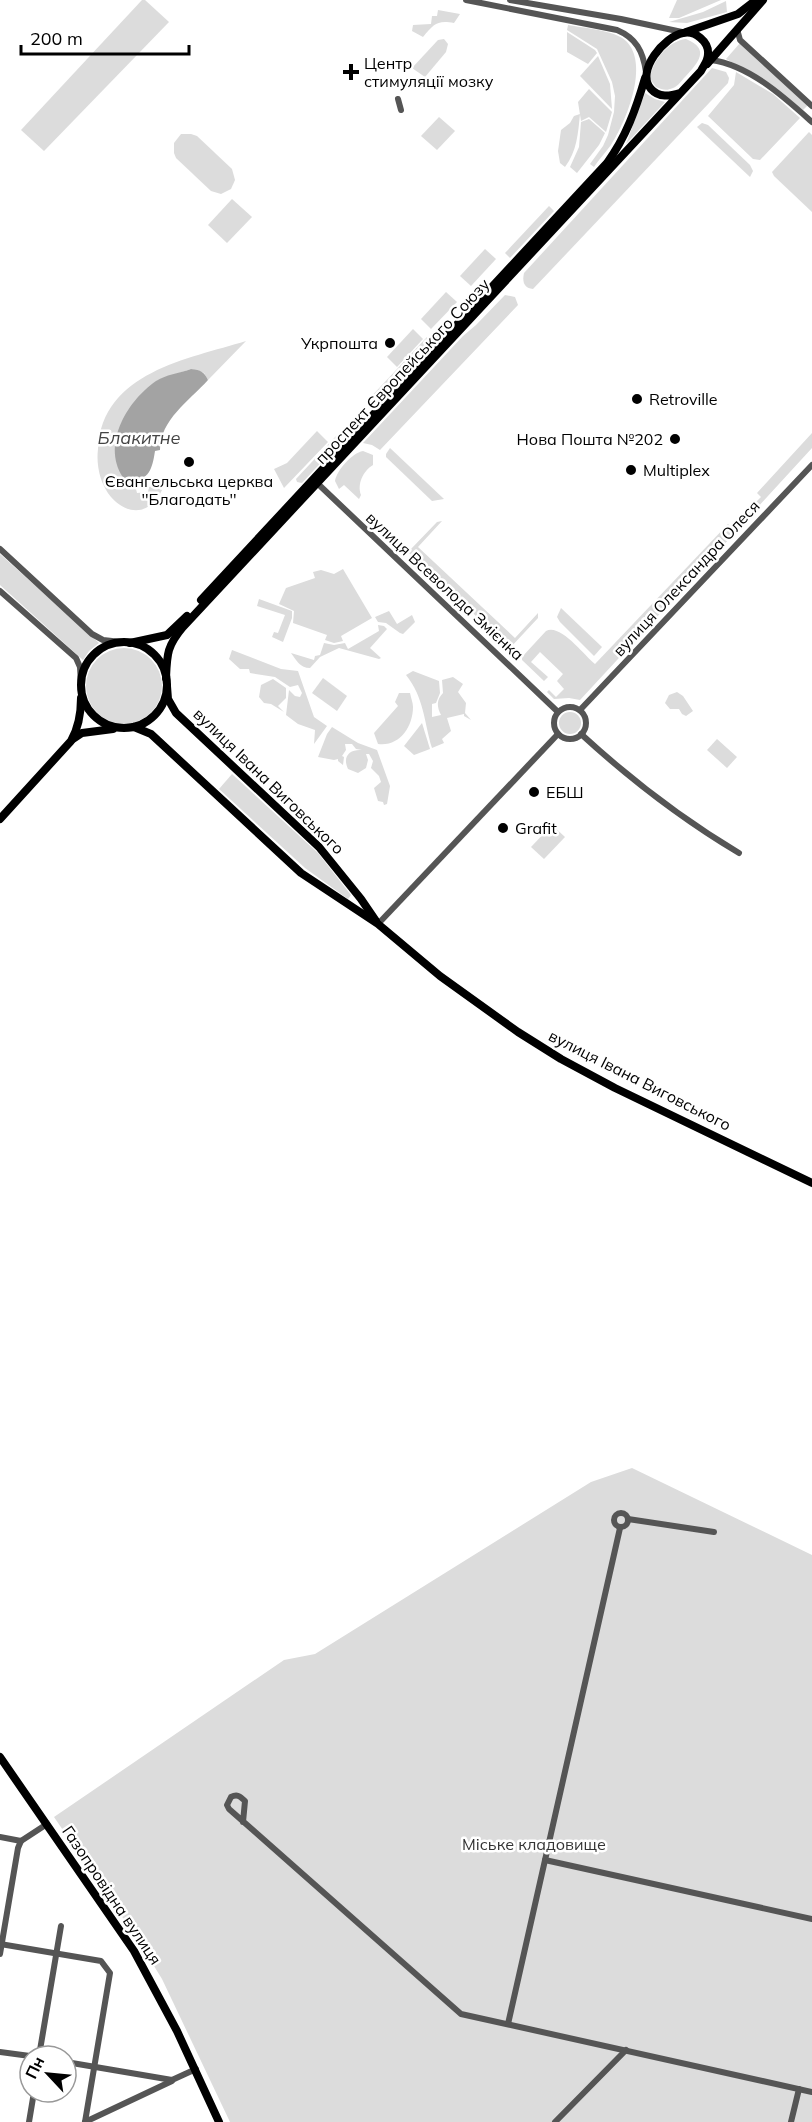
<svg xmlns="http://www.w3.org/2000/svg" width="812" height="2122" viewBox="0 0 812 2122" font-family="Mulish,sans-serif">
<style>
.green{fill:#dcdcdc}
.water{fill:#a3a3a3}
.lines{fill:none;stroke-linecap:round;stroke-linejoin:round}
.minor{stroke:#555;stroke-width:6}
.major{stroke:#000;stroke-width:8}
.poi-dot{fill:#000;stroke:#fff;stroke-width:2}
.labels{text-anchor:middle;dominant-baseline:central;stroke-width:5;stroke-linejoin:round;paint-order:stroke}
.poi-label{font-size:16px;fill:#000;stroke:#fff;text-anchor:start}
.street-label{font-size:16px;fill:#000;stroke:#fff}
.park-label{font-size:16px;fill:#333;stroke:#fff}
.water-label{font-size:18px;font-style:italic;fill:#444;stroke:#fff}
</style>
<rect width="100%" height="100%" fill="#fff"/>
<g class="green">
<path d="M 142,0 L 145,0 L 169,22 L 44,151 L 21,130 Z"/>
<path d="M 677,0 L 721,0 L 679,18 L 669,18 Z"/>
<path d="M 726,1 L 727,12 L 687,23 L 669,22 L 703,12 Z"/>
<path d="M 438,10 L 460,14 L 454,23 C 437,20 434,24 423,37 L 412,31 L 413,25 L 431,24 L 432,16 L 437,16 Z"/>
<path d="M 568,25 C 583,28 615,30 626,41 C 650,64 626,122 611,145 C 606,152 599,159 594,167 L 590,164 L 603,146 L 608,135 L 614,112 L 615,96 L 612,82 L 597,49 L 567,30 Z"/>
<path d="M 567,32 L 595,50 L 597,53 L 588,64 L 567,52 Z"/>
<path d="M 444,39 L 448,44 L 446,52 L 425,77 L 412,68 L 438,40 Z"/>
<path d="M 686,39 C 711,49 698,63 685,77 C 681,81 677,88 670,89 C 665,91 661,89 656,87 L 650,79 C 652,61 668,41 686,39 Z"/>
<path d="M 740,43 L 808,105 L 803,110 L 766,81 L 726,59 Z"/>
<path d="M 598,56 L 610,84 L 612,109 L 580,76 Z"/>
<path d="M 712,68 L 726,72 L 729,78 L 728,83 L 533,289 C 524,288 522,282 524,273 Z"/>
<path d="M 736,72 L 773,94 L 800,118 L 760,160 L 753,159 L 708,116 L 734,85 Z"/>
<path d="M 589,89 L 612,112 L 606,132 L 589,117 L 581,121 L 578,102 Z"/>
<path d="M 645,93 L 655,99 L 665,102 L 626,144 Z"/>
<path d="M 580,114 C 578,134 577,151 565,167 L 560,163 L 558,151 L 561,130 L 570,123 L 574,116 Z"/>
<path d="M 439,117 L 455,131 L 437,150 L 421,136 Z"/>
<path d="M 589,119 L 605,133 L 599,145 L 577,173 L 570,167 L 579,147 L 581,122 Z"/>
<path d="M 702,123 L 708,125 L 750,165 L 753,171 L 750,177 L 697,127 Z"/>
<path d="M 809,132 L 812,135 L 812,212 L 774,176 L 772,172 Z"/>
<path d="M 181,134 L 191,134 L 197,136 L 232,169 L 235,180 L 231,189 L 221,194 L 211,191 L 176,158 L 174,153 L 174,143 Z"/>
<path d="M 232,199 L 252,217 L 227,243 L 208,225 Z"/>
<path d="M 549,206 L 554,211 L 510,258 L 505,253 Z"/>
<path d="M 485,249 L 496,259 L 471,286 L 460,276 Z"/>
<path d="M 446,292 L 457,302 L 431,329 L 421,319 Z"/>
<path d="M 505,295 L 515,297 L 518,305 L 380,450 L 372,445 L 363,443 L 463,336 L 476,325 Z"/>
<path d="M 413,329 L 423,339 L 397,367 L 387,357 Z"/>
<path d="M 427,337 L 430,344 L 373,405 L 368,400 Z"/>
<path d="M 246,341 L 208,380 L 204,373 L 191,369 L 158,380 L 140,395 L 125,480 L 134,481 L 137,493 L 148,492 L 149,487 L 157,486 L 162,490 C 151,514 129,517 111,497 C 100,484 96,465 98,449 C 102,372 188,359 246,341 Z"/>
<path d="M 317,431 L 328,442 L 284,488 L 274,469 L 287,463 Z"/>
<path d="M 812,433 L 812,448 L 757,508 L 753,505 L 761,497 L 757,493 Z"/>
<path d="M 337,435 L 342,440 L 302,483 L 297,482 L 296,479 Z"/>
<path d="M 390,448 L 444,499 L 432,501 L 386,457 L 386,454 Z"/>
<path d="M 363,451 L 373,455 L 373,465 C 363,471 357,484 361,495 L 359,499 L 344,485 L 339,489 L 335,481 C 337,470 352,453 363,451 Z"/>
<path d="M 751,507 L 755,511 L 580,700 L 569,698 L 554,699 L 547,692 L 549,690 L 556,697 L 564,689 L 557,681 L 563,674 L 540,652 L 531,662 L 548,677 L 544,681 L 522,660 L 522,657 L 546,631 C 560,623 584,655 595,664 L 728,524 L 732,528 Z"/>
<path d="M 442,521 L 418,547 L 515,638 L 538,613 L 538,618 L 510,648 L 409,553 L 410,550 L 437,522 Z"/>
<path d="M 0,554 L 99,643 L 89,651 L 83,660 L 0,585 Z"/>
<path d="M 343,569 L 372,618 L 341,636 L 343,641 L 334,643 L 325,640 L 327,635 L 293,623 L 294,611 L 279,604 L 286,588 L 315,578 L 313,572 L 321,570 L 334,574 Z"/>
<path d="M 259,599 L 292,611 L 292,618 L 283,642 L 272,637 L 274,632 L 278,633 L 285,615 L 257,606 Z"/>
<path d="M 561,608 L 602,647 L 594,656 L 560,622 L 557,617 Z"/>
<path d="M 389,611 L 397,624 L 412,615 L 415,622 L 403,634 L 400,633 L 386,623 L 378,622 L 375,617 Z"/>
<path d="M 378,625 L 384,626 L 387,629 L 370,648 L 381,658 L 379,659 L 339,648 L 320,657 L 310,668 C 300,668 297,661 291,653 L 314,660 L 315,656 L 320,655 L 324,643 L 334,645 L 345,643 L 348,649 L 379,631 Z"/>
<circle cx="124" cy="686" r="38"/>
<path d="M 232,650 L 281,669 L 298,671 L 314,717 L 327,726 L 314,744 L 315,730 L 298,724 L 286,715 L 289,690 L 295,696 L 300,697 L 302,693 L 298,685 L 290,687 L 275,677 L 250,673 L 249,669 L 240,669 L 229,659 Z"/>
<path d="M 413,671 L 439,681 L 440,693 L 436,703 L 432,704 L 432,717 L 441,715 C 437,707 436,700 443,693 L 442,680 L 453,677 L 463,684 L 458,692 L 466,703 L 465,713 L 471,720 L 464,716 L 464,714 L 447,718 L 451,731 L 442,739 L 444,743 L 432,748 C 424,722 424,697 406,675 Z"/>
<path d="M 323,678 L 347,696 L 337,711 L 312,693 Z"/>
<path d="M 273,679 L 286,688 L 286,698 L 278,706 L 284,712 L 271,704 L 264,703 L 259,697 L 261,685 Z"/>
<path d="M 677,692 L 683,696 L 693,711 L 686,716 L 682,714 L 679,709 L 670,709 L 665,703 L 669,695 Z"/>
<path d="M 399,693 L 410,693 C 411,698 413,703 413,707 C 413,727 399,747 378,744 L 374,733 L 398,706 L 395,702 Z"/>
<circle cx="570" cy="723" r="11"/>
<path d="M 422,723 L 430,749 L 414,755 L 404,746 Z"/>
<path d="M 332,727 L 358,743 L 377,750 L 390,786 L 387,804 L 384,805 L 383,802 L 378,801 L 374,788 L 381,782 L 379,776 L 371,768 L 373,761 L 369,754 L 366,754 L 368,760 L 366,768 L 358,773 L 348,769 C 342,756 350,749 362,750 L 356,749 L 352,744 L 345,744 L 346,750 L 342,756 L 344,757 L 343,765 L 338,761 L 338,759 L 334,760 L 318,757 L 327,734 Z"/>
<path d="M 717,739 L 737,757 L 727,768 L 707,750 Z"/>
<path d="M 232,774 L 318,853 L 351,895 L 348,899 L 305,868 L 219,789 Z"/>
<path d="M 552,825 L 565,837 L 544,859 L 531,847 Z"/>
<path d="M 632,1468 L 812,1555 L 812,2122 L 230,2122 L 162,1979 L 138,1940 L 54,1817 L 284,1660 L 315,1654 L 591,1482 Z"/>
</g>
<path class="water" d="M 191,369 C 201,370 204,372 208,380 C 189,401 160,420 160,450 L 155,451 C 152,471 148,483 125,480 C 100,447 126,402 156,381 C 165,375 180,373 191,369 Z"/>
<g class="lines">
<g class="minor">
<path d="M 466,0 L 617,30 C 636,38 643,51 646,72"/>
<path d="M 510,0 L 621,19 L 682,32"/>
<path d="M 737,29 L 740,40 L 812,106"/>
<path d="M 711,60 C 749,65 784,97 812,122"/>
<path d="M 398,99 L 401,110"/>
<path d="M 316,482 L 558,712"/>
<path d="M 0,549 L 92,634 L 103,640 L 121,642"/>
<path d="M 0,591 L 76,658 L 80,667 L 81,684"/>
<circle cx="570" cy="723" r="16"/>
<path d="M 580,710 L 812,465"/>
<path d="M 581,734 C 630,779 682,819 739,853"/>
<path d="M 378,924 L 558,734"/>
<circle cx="621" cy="1520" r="7"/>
<path d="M 628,1519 L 714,1532"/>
<path d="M 243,1822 L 245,1801 C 240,1796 237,1794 231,1797 L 227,1805 L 229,1809 L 461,2014 L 812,2092"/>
<path d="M 0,1837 L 21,1841 L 47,1824"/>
<path d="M 545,1860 L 812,1919"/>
<path d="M 0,1944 L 101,1961 L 110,1973 L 85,2122"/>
<path d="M 0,1954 L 18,1848 L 21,1841"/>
<path d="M 508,2024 L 620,1528"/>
<path d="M 0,2052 L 30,2056"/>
<path d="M 39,2056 L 61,1926"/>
<path d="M 66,2062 L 172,2080 L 196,2069"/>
<path d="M 29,2122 L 34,2092"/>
<path d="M 85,2122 L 172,2081"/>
<path d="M 555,2122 L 626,2050"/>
<path d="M 791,2122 L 799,2089"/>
</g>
<g class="major">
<path d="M 686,32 L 738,14 L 756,0"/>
<path d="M 707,64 L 763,0"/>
<path d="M 201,600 L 607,163 C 626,137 636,109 645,78"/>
<circle cx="124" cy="685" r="43"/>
<path d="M 130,643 L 167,635 L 187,616"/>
<path d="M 166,678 C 167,654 167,646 183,627 L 701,71 C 704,65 708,61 708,54 C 709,42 695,30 683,33 C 665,36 635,71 651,89 C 659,98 670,96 680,93"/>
<path d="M 167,686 L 168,699 L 176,713 L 319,847 L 361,899 L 376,921"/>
<path d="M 134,727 L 151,734 L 301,873 L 378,924 L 440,976 L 518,1032 L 561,1059 L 615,1088 L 812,1183"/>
<path d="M 73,739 L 82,733 L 113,729"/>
<path d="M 0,819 L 71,741 C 79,727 81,714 81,698"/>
<path d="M 0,1757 L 134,1951 L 177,2031 L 219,2122"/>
</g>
</g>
<g class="poi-dot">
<path d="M348 63h6v6h6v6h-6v6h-6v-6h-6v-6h6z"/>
<circle cx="390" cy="343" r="6"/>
<circle cx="637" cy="399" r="6"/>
<circle cx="675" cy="439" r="6"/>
<circle cx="189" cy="462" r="6"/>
<circle cx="631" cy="470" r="6"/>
<circle cx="534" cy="792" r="6"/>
<circle cx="503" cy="828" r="6"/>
</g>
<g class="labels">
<g class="poi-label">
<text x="364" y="63">Центр<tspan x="364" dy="18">стимуляції мозку</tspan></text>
<text x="378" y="343" text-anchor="end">Укрпошта</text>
<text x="649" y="399">Retroville</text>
<text x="663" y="439" text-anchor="end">Нова Пошта №202</text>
<text x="643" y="470">Multiplex</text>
<text x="189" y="481" text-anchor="middle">Євангельська церква<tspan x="189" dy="18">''Благодать''</tspan></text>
<text x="546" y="792">ЕБШ</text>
<text x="515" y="828">Grafit</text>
</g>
<g class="street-label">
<text transform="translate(402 371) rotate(-47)">проспект Європейського Союзу</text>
<text transform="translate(686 578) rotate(-47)">вулиця Олександра Олеся</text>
<text transform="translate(445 586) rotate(43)">вулиця Всеволода Змієнка</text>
<text transform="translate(269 781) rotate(44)">вулиця Івана Виговського</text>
<text transform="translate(640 1080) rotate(27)">вулиця Івана Виговського</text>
<text transform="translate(112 1895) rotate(56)">Газопровідна вулиця</text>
</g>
<g class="park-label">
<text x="534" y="1844">Міське кладовище</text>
</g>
<g class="water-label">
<text x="139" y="437">Блакитне</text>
</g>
</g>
<g transform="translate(48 2074) rotate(296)"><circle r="28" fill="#ffffff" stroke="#999999" stroke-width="1.5"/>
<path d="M0-4.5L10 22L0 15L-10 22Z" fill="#000000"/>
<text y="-9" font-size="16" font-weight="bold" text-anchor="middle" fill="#000000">Пн</text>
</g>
<path d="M21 45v9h168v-9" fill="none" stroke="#000000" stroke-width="3"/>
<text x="30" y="45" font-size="18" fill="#000000" stroke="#ffffff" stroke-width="4.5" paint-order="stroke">200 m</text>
</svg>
